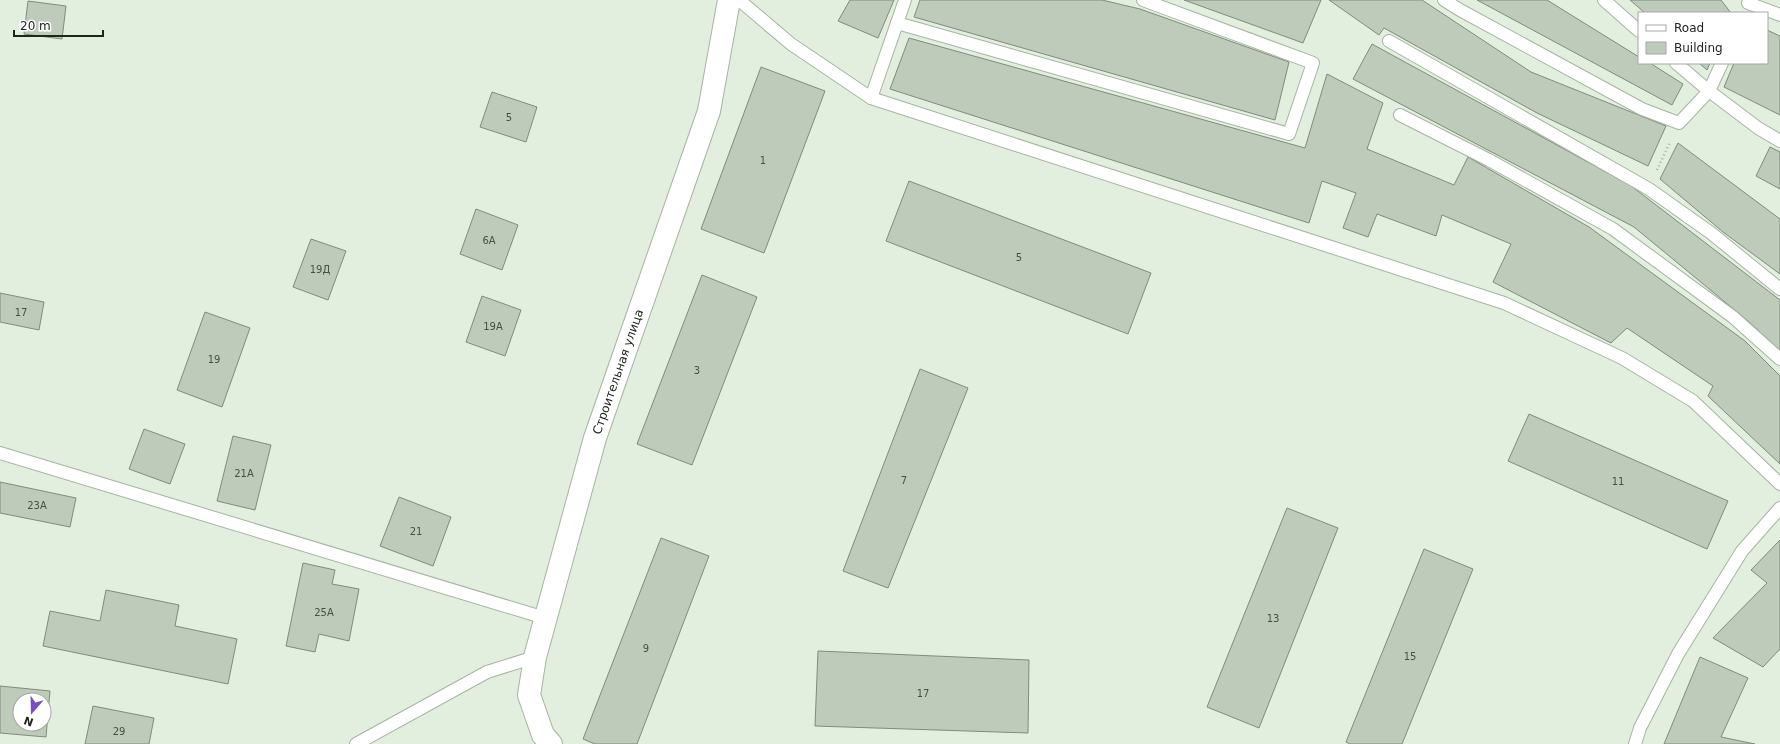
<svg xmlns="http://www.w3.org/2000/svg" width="1780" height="744" viewBox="0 0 1780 744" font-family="'DejaVu Sans',sans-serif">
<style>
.building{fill:#becbba;stroke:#7f8b7b;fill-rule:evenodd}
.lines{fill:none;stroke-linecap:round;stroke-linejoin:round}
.service-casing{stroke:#a7b3a3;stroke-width:14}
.minor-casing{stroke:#a7b3a3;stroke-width:24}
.path{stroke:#a5b0a2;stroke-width:2.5;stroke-dasharray:1 3;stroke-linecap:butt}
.service{stroke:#fff;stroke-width:12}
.minor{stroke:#fff;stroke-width:22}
.labels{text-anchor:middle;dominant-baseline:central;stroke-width:3.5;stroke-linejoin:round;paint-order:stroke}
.number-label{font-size:10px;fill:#484e45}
.street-label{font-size:12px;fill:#20241e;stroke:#fff}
</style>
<rect width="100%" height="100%" fill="#e2efde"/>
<g class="building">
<path d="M 850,0 L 894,0 L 878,38 L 838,21 Z"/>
<path d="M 920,0 L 1102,0 L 1140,9 L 1289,62 L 1275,120 L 914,17 Z"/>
<path d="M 1184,0 L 1321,0 L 1303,43 Z"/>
<path d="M 1329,0 L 1422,0 L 1531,72 L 1666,126 L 1648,166 L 1537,113 L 1384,28 L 1379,35 Z"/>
<path d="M 1477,0 L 1547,0 L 1639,57 L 1639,63 L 1650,63 L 1683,84 L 1672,105 Z"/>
<path d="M 1630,0 L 1721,0 L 1731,13 L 1645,13 Z"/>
<path d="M 28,1 L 66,6 L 62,39 L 24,34 Z"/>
<path d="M 1767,30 L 1780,36 L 1780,115 L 1724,87 L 1734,63 L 1767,63 Z"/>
<path d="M 909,38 L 1305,148 L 1327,74 L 1383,103 L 1367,149 L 1454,185 L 1468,157 L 1589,227 L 1745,341 L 1780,376 L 1780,464 L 1708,396 L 1713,386 L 1627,328 L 1611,343 L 1493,282 L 1511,244 L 1442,215 L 1436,236 L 1377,214 L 1368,237 L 1343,228 L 1356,193 L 1322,181 L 1309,223 L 890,89 Z"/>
<path d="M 1372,44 L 1630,185 L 1780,300 L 1780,351 L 1748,321 L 1634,227 L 1353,79 Z"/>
<path d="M 1699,63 L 1710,63 L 1707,70 Z"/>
<path d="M 761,67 L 825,91 L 764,253 L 701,229 Z"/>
<path d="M 492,92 L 537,107 L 526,142 L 480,127 Z"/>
<path d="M 1678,143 L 1780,219 L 1780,274 L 1723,232 L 1660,179 Z"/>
<path d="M 1770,147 L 1780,152 L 1780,189 L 1756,176 Z"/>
<path d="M 909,181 L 1151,273 L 1128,334 L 886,241 Z"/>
<path d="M 476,209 L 518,225 L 502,270 L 460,254 Z"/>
<path d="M 311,239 L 346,251 L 328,300 L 293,287 Z"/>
<path d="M 702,275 L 757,297 L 692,465 L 637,444 Z"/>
<path d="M 0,293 L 44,302 L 39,330 L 0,322 Z"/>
<path d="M 482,296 L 521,310 L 505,356 L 466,342 Z"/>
<path d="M 205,312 L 250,328 L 222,407 L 177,390 Z"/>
<path d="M 920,369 L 968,388 L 888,588 L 843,571 Z"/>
<path d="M 1529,414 L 1728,501 L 1707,549 L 1508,461 Z"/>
<path d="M 144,429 L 185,444 L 170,484 L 129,469 Z"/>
<path d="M 233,436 L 271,445 L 255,510 L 217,501 Z"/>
<path d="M 0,482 L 76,498 L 70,527 L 0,513 Z"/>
<path d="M 399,497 L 451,517 L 433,566 L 380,546 Z"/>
<path d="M 1287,508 L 1338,528 L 1259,728 L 1207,707 Z"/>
<path d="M 661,538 L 709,556 L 637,744 L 595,744 L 583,739 Z"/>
<path d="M 1780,540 L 1780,649 L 1763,667 L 1713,638 L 1767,583 L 1751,570 Z"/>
<path d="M 1424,549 L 1473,569 L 1402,744 L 1350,744 L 1346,742 Z"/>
<path d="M 303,563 L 335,570 L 332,584 L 359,589 L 349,641 L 319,634 L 315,652 L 286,646 Z"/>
<path d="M 106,590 L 179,605 L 175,626 L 237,639 L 228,684 L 43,646 L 50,611 L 100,621 Z"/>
<path d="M 818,651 L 1029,660 L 1028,733 L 815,726 Z"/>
<path d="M 1700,657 L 1748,678 L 1721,737 L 1755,744 L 1664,744 Z"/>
<path d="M 0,686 L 50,691 L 46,737 L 0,733 ZM 20,700 L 44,700 L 44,724 L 20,724 Z"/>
<path d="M 93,706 L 154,718 L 149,744 L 85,744 Z"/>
</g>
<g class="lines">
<defs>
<g id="service">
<path d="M 739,0 L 791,44 L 871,98 L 1504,303 L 1622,358 L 1693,401 L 1780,484"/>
<path d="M 1444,0 L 1460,10 L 1642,109 L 1679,123 L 1709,91 L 1676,63"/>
<path d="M 1604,0 L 1639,31"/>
<path d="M 1748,3 L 1780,15"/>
<path d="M 897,23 L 1289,134 L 1313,63 L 1143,0"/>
<path d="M 1389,41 L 1649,189 L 1711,233 L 1780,289"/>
<path d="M 1722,63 L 1709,91 L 1758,128 L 1780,141"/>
<path d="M 871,98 L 905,0"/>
<path d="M 1400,115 L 1489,160 L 1613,229 L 1733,317 L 1780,359"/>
<path d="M 0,453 L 545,618"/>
<path d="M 356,744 L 487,672 L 535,657"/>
<path d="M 1635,744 L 1640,728 L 1678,654 L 1742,551 L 1780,508"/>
</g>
<g id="minor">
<path id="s1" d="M 551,744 L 543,735 L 529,695 L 535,657 L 595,438 L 709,111 L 729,0"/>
</g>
</defs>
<use href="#service" class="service-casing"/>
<use href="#minor" class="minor-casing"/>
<path class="path" d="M 1657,170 L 1670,142"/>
<use href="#service" class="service"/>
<use href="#minor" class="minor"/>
</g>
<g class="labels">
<g class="number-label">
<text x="509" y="117">5</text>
<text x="763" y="160">1</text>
<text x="489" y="240">6А</text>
<text x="1019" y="257">5</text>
<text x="320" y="269">19Д</text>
<text x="21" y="312">17</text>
<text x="493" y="326">19А</text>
<text x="214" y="359">19</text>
<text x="697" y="370">3</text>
<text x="244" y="473">21А</text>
<text x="904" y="480">7</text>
<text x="1618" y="481">11</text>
<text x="37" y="505">23А</text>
<text x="416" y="531">21</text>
<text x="324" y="612">25А</text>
<text x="1273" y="618">13</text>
<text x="646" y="648">9</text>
<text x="1410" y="656">15</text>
<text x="923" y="693">17</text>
<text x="119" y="731">29</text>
</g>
<g class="street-label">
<text stroke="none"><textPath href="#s1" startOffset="390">Строительная улица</textPath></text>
</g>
</g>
<rect x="1638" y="12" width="130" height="52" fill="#ffffff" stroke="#a6a7a5"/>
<rect x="1646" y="25" width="20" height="6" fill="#ffffff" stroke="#a6a7a5"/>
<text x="1674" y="32" font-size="12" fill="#20241e">Road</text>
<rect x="1646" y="42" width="20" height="12" fill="#becbba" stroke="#a6a7a5"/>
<text x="1674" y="52" font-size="12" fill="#20241e">Building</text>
<g transform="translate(32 712) rotate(200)"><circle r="19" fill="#ffffff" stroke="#a6a7a5"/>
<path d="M0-3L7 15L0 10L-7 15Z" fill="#774cc5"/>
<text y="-6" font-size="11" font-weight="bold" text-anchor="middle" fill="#20241e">N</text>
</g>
<path d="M14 30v6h89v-6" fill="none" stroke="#20241e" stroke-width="2"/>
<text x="20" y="30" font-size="12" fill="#20241e" stroke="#ffffff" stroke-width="3" paint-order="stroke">20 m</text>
</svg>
